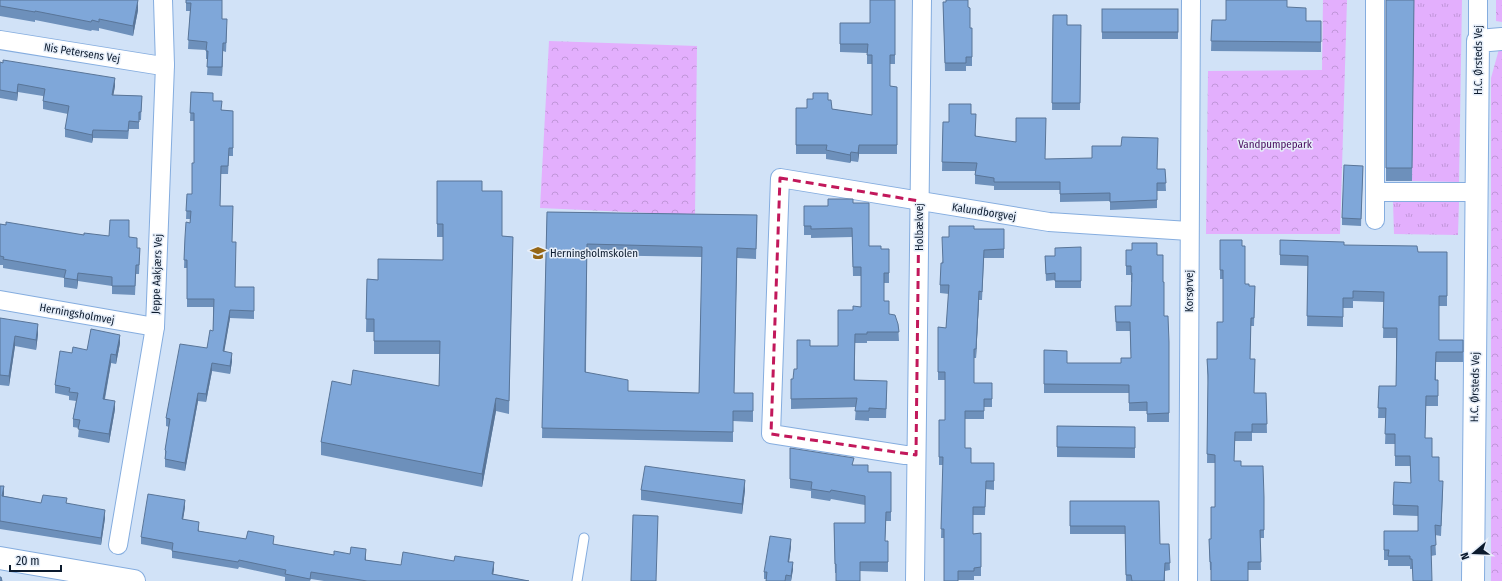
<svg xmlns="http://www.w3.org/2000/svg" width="1502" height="581" viewBox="0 0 1502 581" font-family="'Fira Sans Condensed',sans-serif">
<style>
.grass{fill:url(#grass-tufts)}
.park{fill:url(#park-crowns)}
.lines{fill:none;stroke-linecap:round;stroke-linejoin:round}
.lane-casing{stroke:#85addf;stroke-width:11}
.street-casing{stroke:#85addf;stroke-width:20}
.secondary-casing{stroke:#85addf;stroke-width:24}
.lane{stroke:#fff;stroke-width:9}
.street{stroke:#fff;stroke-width:18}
.secondary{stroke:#fff;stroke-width:22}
.wall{fill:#6d90bb;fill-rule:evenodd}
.shaded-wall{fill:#597598}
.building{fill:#7fa7d9;stroke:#597598;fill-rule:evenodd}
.marked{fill:none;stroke:#c2185b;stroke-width:3;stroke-dasharray:8 5;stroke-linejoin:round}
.labels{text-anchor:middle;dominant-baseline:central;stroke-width:3;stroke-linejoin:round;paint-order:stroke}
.street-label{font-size:11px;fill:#0b1a2d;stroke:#e6eef9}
.park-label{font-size:11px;fill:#4a0f60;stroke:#e6eef9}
.poi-label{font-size:11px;fill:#0b1a2d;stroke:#e6eef9;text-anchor:start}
</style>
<defs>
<pattern id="grass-tufts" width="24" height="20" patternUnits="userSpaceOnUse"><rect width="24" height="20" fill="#e3affd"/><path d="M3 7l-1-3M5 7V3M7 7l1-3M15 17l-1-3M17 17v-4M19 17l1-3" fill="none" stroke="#c196d9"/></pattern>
<pattern id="park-crowns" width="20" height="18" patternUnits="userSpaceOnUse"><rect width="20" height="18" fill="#e3affd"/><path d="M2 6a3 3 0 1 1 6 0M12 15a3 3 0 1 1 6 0" fill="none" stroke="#c196d9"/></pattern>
</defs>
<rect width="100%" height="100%" fill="#d1e2f7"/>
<g class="grass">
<path d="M 1414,0 L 1462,0 L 1459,182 L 1412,181 Z"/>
<path d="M 1393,201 L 1459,202 L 1458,235 L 1394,234 Z"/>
</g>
<g class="park">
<path d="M 1323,0 L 1347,0 L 1340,234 L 1206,234 L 1208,71 L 1322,70 Z"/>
<path d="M 1496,0 L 1502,0 L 1502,22 L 1496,21 Z"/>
<path d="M 549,41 L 697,46 L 695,215 L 540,208 Z"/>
<path d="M 1502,48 L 1502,581 L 1491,581 L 1491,78 L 1499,49 Z"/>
</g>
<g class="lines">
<defs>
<path id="lane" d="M 577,581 L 584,538"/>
<g id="street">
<path d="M 1375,0 L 1375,220"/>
<path d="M 0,40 L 156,65 L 165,65"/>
<path d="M 1478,41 L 1478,0"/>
<path d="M 1375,192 L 1476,192"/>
<path d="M 0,300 L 155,327"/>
<path d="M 916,455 L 905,455 L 771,434 L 780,178 L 1049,222 L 1189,231"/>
<path d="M 118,545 L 155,327 L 165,65 L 163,0"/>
<path d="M 915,581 L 922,0"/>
<path d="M 1188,581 L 1191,0"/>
</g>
<g id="secondary">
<path d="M 0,558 L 134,581"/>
<path d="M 1473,581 L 1478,41 L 1502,39"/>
</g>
</defs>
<use href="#lane" class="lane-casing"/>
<use href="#street" class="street-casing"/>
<use href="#secondary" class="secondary-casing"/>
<use href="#lane" class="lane"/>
<use href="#street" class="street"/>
<use href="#secondary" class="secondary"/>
</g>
<g class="wall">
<path d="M 0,0 L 138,10 L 133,36 L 99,28 L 99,31 L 92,30 L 91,31 L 35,20 L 35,22 L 0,16 Z"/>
<path d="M 186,0 L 222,19 L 227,28 L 226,52 L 223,51 L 222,76 L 207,75 L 208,59 L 206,59 L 206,50 L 188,49 L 190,11 L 186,11 Z"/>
<path d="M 895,0 L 895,64 L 890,64 L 890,86 L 897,87 L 897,154 L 859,154 L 858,162 L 851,161 L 850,163 L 826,159 L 826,154 L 796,154 L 796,108 L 807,108 L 828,100 L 832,109 L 872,115 L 872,64 L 867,64 L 867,53 L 840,52 L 840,23 L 870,23 Z"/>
<path d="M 1386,0 L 1414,0 L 1412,181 L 1386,181 Z"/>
<path d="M 943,2 L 968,7 L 970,28 L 972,28 L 972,66 L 966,66 L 966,71 L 945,71 Z"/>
<path d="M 1287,7 L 1306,21 L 1321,21 L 1321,52 L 1211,51 L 1212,20 L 1226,20 Z"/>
<rect x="1102" y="9" width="76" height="30"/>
<path d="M 1053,15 L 1067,25 L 1081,25 L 1080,110 L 1052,110 Z"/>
<path d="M 0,62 L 115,86 L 113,95 L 142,96 L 141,120 L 139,120 L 139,129 L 129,129 L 128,139 L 93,138 L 92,143 L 65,137 L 65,129 L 68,114 L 43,109 L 43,96 L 18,92 L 17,101 L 0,98 Z"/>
<path d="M 191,92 L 213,101 L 222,110 L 233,111 L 233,156 L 229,156 L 228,174 L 221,174 L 220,206 L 232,242 L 235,287 L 254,287 L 254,319 L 230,318 L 224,351 L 232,361 L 230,374 L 212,371 L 206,402 L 198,401 L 185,471 L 165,467 L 165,450 L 169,427 L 166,426 L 166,418 L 207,348 L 213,331 L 213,307 L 187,307 L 187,268 L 184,268 L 185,237 L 190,223 L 190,219 L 186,219 L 187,194 L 192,194 L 194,163 L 194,121 L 190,121 Z"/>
<path d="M 971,114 L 976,136 L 1045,159 L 1157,169 L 1165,169 L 1166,191 L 1157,191 L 1157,208 L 1110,210 L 1110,201 L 1060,202 L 1060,190 L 994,190 L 994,186 L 975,184 L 975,171 L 942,171 L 943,122 L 949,122 Z"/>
<path d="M 1363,166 L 1361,226 L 1342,225 L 1342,218 Z"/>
<path d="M 437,181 L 482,191 L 502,236 L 513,237 L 509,414 L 496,411 L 482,487 L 321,455 L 321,442 L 351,385 L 439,386 L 440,354 L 374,354 L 374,332 L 366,332 L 367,279 L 378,280 L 443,260 L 443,237 L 437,237 Z"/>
<path d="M 853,203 L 869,246 L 881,249 L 889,249 L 889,283 L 884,283 L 884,301 L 889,314 L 898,324 L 899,341 L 867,341 L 867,343 L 855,343 L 855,380 L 887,390 L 886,418 L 869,418 L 869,421 L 855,420 L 856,407 L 791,409 L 791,379 L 793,379 L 797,369 L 810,346 L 838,346 L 853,310 L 861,307 L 861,276 L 853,276 L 852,237 L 811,238 L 811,235 L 804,235 L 804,206 L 828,206 Z"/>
<path d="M 547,212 L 757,215 L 756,259 L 737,258 L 734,393 L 753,393 L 753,422 L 733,421 L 733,442 L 542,438 ZM 587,255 L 702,257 L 699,393 L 628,391 L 586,372 Z"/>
<path d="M 0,224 L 84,235 L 129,237 L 137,248 L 140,248 L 139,274 L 136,274 L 135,295 L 112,294 L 112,286 L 78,281 L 77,289 L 64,287 L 64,278 L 3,268 L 3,265 L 0,265 Z"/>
<path d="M 974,229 L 1004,229 L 1004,258 L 984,258 L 982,300 L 979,300 L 976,358 L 974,358 L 974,383 L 992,383 L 992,407 L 984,407 L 984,419 L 965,419 L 965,448 L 971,463 L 994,463 L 994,490 L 986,489 L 985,515 L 973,515 L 973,534 L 981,533 L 981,576 L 974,576 L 974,580 L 958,580 L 944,538 L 941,538 L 943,465 L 939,465 L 939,420 L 945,420 L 945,380 L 938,380 L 938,327 L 946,328 L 949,294 L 940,293 L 940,285 L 942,263 L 949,237 Z"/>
<path d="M 1220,240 L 1245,284 L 1249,286 L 1255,286 L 1254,326 L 1251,326 L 1250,359 L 1254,393 L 1266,393 L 1267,433 L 1252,433 L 1252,441 L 1235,441 L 1234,461 L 1241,466 L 1264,497 L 1264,538 L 1260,538 L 1261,570 L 1210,570 L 1209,539 L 1211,539 L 1215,507 L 1215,463 L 1207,463 L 1208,383 L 1207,368 L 1207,359 L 1217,359 L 1223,322 L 1223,279 L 1220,279 Z"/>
<path d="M 1280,240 L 1418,252 L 1447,252 L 1447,306 L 1439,306 L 1439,340 L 1463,340 L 1463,362 L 1436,362 L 1436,380 L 1438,380 L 1438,406 L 1426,406 L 1425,438 L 1432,457 L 1439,481 L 1443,491 L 1441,536 L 1435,535 L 1436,555 L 1431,556 L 1412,569 L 1410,569 L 1410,566 L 1388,566 L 1388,560 L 1384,560 L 1384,531 L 1418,531 L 1418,516 L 1393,515 L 1393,505 L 1411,483 L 1410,466 L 1395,466 L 1395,444 L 1385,444 L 1386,418 L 1378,418 L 1379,386 L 1396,386 L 1396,338 L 1383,338 L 1384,302 L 1353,301 L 1353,308 L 1343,308 L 1343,327 L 1307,326 L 1308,266 L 1280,265 Z"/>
<path d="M 1081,247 L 1081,288 L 1055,288 L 1055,280 L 1046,281 L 1045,256 L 1055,256 Z"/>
<path d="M 1126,250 L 1157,255 L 1164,316 L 1169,342 L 1169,422 L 1147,422 L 1147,411 L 1129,411 L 1129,393 L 1044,393 L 1044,350 L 1067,363 L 1121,363 L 1131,358 L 1130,331 L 1116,331 L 1115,306 L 1131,306 L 1132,282 L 1131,282 L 1131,275 L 1126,275 Z"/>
<path d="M 0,318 L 38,334 L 36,350 L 15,346 L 9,386 L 0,385 Z"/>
<path d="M 120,343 L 116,364 L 111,363 L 105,399 L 115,409 L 109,443 L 78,437 L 79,428 L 73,427 L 73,419 L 76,401 L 69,400 L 69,396 L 55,393 L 55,385 L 72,353 L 87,350 Z"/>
<path d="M 1057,426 L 1135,427 L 1135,458 L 1057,457 Z"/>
<path d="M 790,448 L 854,465 L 868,472 L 891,472 L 891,521 L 886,521 L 885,541 L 888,541 L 888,572 L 860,571 L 835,573 L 834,523 L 865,523 L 865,505 L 831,499 L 830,501 L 811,498 L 811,491 L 790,488 Z"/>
<path d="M 0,486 L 4,494 L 4,496 L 41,503 L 67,503 L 105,518 L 101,545 L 0,529 Z"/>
<path d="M 641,490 L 745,490 L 742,514 L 641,500 Z"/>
<path d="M 1070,501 L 1159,501 L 1160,544 L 1169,544 L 1170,570 L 1165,571 L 1165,581 L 1126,581 L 1125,534 L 1070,534 Z"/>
<path d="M 185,507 L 183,519 L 199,529 L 199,531 L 334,555 L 350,554 L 366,556 L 366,560 L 401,565 L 494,569 L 493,574 L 529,581 L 324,581 L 311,579 L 310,581 L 285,581 L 285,577 L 239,567 L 238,569 L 172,558 L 172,550 L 141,544 L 141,537 Z"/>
<path d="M 791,546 L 789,562 L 793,569 L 791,581 L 766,581 L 766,579 L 764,579 L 764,572 Z"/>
</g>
<g class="shaded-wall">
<path d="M 138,0 L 138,10 L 133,36 L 133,26 Z"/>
<path d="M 223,43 L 223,51 L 222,76 L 222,67 Z"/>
<path d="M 115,78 L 115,86 L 112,103 L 112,95 Z"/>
<path d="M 18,84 L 18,92 L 17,101 L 17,93 Z"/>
<path d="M 93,130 L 93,138 L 92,143 L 92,135 Z"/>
<path d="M 859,145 L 859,154 L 858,162 L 858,153 Z"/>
<path d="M 851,152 L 851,161 L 850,163 L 850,155 Z"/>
<path d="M 78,273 L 78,281 L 77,289 L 77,280 Z"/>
<path d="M 979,291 L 979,300 L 976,358 L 976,349 Z"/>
<path d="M 230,310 L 230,318 L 223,359 L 223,351 Z"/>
<path d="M 38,324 L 38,334 L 36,350 L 36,340 Z"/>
<path d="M 120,335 L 120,343 L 116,364 L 116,355 Z"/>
<path d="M 15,336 L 15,346 L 9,386 L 9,376 Z"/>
<path d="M 232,353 L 232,361 L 230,374 L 230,366 Z"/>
<path d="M 111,354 L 111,363 L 103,407 L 103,399 Z"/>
<path d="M 212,363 L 212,371 L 206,402 L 206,394 Z"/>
<path d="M 198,393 L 198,401 L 185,471 L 185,463 Z"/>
<path d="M 496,398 L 496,411 L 482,487 L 482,474 Z"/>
<path d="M 115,401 L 115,409 L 109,443 L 109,434 Z"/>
<path d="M 745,480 L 745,490 L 742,514 L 742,504 Z"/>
<path d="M 4,486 L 4,494 L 2,504 L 2,496 Z"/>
<path d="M 185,500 L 185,507 L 182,526 L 182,519 Z"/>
<path d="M 105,510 L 105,518 L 101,545 L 101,538 Z"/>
<path d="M 791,539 L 791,546 L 788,569 L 788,562 Z"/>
<path d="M 366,549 L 366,556 L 365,567 L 365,560 Z"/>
<path d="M 494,562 L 494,569 L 492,581 L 492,574 Z"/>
<path d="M 793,562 L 793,569 L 791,581 L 791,576 Z"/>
</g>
<g class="building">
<path d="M 0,0 L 138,0 L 133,26 L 99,19 L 99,22 L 92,20 L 91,22 L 35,11 L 35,12 L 0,6 Z"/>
<path d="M 186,0 L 222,0 L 222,19 L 227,19 L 226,43 L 223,43 L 222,67 L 207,67 L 208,51 L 206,51 L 207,42 L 188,40 L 191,3 L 186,3 Z"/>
<path d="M 870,0 L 895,0 L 895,55 L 890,55 L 890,86 L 897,87 L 897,145 L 859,145 L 858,153 L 851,152 L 850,155 L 826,150 L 827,145 L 796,145 L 796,108 L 807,108 L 807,99 L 813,99 L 813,93 L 828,93 L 828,100 L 831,100 L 832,109 L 872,115 L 872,55 L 867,55 L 868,44 L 840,44 L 840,23 L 870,23 Z"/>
<path d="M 946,0 L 968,0 L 968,7 L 970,8 L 970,28 L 972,28 L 972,57 L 966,57 L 966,63 L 945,63 L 943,2 L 946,2 Z"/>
<path d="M 1226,0 L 1287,0 L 1287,7 L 1306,8 L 1306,21 L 1321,21 L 1321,42 L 1211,41 L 1212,20 L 1226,20 Z"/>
<path d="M 1386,0 L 1414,0 L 1412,168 L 1386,168 Z"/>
<rect x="1102" y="9" width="76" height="23"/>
<path d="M 1053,15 L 1067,15 L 1067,25 L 1081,25 L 1080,103 L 1052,103 Z"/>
<path d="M 3,60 L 115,78 L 112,95 L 142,96 L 141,112 L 139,112 L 139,122 L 129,121 L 128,131 L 93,130 L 92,135 L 65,129 L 69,106 L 43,101 L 45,89 L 18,84 L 17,93 L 0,90 L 0,62 L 3,63 Z"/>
<path d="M 191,92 L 213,93 L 213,101 L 222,101 L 221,110 L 233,111 L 233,148 L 229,148 L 228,166 L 221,166 L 220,206 L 233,206 L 232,242 L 236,242 L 235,287 L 254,287 L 254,311 L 230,310 L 223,351 L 232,353 L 230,366 L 212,363 L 206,394 L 198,393 L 185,463 L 165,459 L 166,451 L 165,450 L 170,419 L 166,418 L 180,344 L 207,348 L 210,330 L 213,331 L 214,299 L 187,299 L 187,260 L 184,260 L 185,237 L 186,222 L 190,223 L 191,211 L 186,211 L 187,194 L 192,194 L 192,163 L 194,163 L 194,113 L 190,113 Z"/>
<path d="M 949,104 L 971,104 L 971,114 L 976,114 L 975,136 L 1016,142 L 1016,118 L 1046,118 L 1045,159 L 1092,158 L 1092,146 L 1121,146 L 1122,137 L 1158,138 L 1157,169 L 1165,169 L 1166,183 L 1157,183 L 1157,200 L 1110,202 L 1110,193 L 1060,194 L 1060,182 L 994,182 L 994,178 L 975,175 L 977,163 L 942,162 L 943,122 L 949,122 Z"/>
<path d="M 1344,165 L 1363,166 L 1361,219 L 1342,218 Z"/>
<path d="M 437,181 L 482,181 L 482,191 L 502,191 L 502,236 L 513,237 L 509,401 L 496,398 L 482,474 L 321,442 L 332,381 L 351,385 L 353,370 L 439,386 L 440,341 L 374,341 L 374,319 L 366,319 L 367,279 L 378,280 L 378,259 L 443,260 L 443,224 L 437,224 Z"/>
<path d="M 828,199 L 853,199 L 853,203 L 869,203 L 869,246 L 881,246 L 881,249 L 889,249 L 889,273 L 884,273 L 884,301 L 889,301 L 889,314 L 895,315 L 898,324 L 899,332 L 867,332 L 867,334 L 855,334 L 854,380 L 887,381 L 886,409 L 869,408 L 869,411 L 855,411 L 857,398 L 791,399 L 791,379 L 793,379 L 794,369 L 797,369 L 797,340 L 810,340 L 810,346 L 838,346 L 838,310 L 853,310 L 853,306 L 861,307 L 861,267 L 853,267 L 852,228 L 811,229 L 811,226 L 804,226 L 804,206 L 828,206 Z"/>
<path d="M 547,212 L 757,215 L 756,249 L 737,248 L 734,393 L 753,393 L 753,411 L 733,411 L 733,432 L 542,428 ZM 587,244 L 702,247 L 699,393 L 628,391 L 628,380 L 585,372 Z"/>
<path d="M 110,220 L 129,220 L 129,237 L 137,238 L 137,248 L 140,248 L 139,265 L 136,265 L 135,286 L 112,286 L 112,277 L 78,273 L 77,280 L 64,278 L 66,270 L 3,259 L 4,257 L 0,256 L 0,224 L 6,225 L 6,222 L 84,235 L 84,233 L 109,236 Z"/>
<path d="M 949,226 L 974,226 L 974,229 L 1004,229 L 1004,249 L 984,250 L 982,292 L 979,291 L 976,349 L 974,349 L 974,383 L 992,383 L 992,399 L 984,399 L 984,411 L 965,411 L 965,448 L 971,448 L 971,463 L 994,463 L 994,481 L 986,481 L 985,507 L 973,507 L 973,534 L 981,533 L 981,567 L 974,568 L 974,571 L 958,571 L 958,581 L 944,581 L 944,529 L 941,529 L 943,457 L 939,457 L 939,420 L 945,420 L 945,372 L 938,372 L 938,327 L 946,328 L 949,285 L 940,285 L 941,263 L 943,263 L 942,237 L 949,237 Z"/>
<path d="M 1220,240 L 1242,240 L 1242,246 L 1245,246 L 1245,284 L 1249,284 L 1249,286 L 1255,286 L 1254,318 L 1251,318 L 1250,359 L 1255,359 L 1254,393 L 1266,393 L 1267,424 L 1252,424 L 1252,432 L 1235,432 L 1234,461 L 1241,461 L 1241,466 L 1263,466 L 1264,497 L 1264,530 L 1260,530 L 1261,562 L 1248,562 L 1248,581 L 1211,581 L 1211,562 L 1210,562 L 1209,539 L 1211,539 L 1211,507 L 1215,507 L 1215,455 L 1207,454 L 1208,375 L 1207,359 L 1217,359 L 1217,322 L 1223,322 L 1223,270 L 1220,270 Z"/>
<path d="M 1280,240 L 1344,242 L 1344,245 L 1417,246 L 1418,252 L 1447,252 L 1447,296 L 1439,296 L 1439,340 L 1463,340 L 1463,352 L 1436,352 L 1435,380 L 1438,380 L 1438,396 L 1426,396 L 1425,438 L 1432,438 L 1432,457 L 1439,457 L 1439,481 L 1443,481 L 1441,526 L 1435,525 L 1436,545 L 1431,546 L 1432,581 L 1413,581 L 1412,559 L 1410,559 L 1410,556 L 1388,556 L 1389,550 L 1384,550 L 1384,531 L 1418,531 L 1418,506 L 1393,505 L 1394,482 L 1411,483 L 1410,456 L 1395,456 L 1395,434 L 1385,434 L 1386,408 L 1378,408 L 1379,386 L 1396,386 L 1397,328 L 1383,328 L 1384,292 L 1353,291 L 1353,298 L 1343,298 L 1343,317 L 1307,316 L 1308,256 L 1280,255 Z"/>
<path d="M 1132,243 L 1157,243 L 1157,255 L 1163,255 L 1163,282 L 1164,282 L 1164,316 L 1168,316 L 1169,342 L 1169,413 L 1147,414 L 1147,402 L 1129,403 L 1129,385 L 1044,384 L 1044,350 L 1067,351 L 1067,363 L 1121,363 L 1121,358 L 1131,358 L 1130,322 L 1116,322 L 1115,306 L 1131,306 L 1132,273 L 1131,273 L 1131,266 L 1126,266 L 1126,250 L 1132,250 Z"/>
<path d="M 1081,247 L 1081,281 L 1055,281 L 1055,273 L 1046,274 L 1045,256 L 1055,256 L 1055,248 Z"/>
<path d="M 0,318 L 38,324 L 36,340 L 15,336 L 9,376 L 0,375 Z"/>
<path d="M 91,329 L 120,335 L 116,355 L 111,354 L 103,399 L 115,401 L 109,434 L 78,429 L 80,420 L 73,419 L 78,393 L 69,392 L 70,388 L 55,385 L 60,351 L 72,353 L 73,347 L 87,350 Z"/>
<path d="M 1057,426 L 1135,427 L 1135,448 L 1057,447 Z"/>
<path d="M 790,448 L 854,458 L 852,465 L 868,465 L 868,472 L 891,472 L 891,512 L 886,512 L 885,541 L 888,541 L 888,562 L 860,562 L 860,581 L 836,581 L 836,564 L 835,564 L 834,523 L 865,523 L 865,496 L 831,490 L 830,492 L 811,489 L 812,482 L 790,479 Z"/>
<path d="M 645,466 L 745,480 L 742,504 L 641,490 Z"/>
<path d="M 0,486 L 4,486 L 2,496 L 41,503 L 43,495 L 67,498 L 66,503 L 105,510 L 101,538 L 0,521 Z"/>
<path d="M 148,494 L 185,500 L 182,519 L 199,522 L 198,531 L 246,539 L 248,531 L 274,536 L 273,544 L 334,555 L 334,551 L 350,554 L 351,547 L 366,549 L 365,560 L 401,565 L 403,552 L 454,561 L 455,556 L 494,562 L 492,574 L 529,581 L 367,581 L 311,572 L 310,579 L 285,574 L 286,570 L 239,560 L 238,562 L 172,551 L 173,543 L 141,537 Z"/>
<path d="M 1070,501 L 1159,501 L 1160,544 L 1169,544 L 1170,563 L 1165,563 L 1164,581 L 1132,581 L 1131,575 L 1126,575 L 1125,526 L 1070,526 Z"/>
<path d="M 633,515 L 658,516 L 656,581 L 631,581 Z"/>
<path d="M 770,536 L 791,539 L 788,562 L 793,562 L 791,576 L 786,575 L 785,581 L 766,581 L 767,572 L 764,572 Z"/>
<path d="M 0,577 L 1,577 L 2,581 L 0,581 Z"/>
</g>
<path class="marked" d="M 780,178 L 919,201 L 916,455 L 771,434 Z"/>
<defs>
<symbol id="school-bare" viewBox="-9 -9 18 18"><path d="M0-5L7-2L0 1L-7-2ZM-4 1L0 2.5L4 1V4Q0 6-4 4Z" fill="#956616" stroke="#e6eef9" stroke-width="2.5" paint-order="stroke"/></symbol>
</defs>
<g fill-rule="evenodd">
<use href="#school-bare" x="527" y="242" width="22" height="22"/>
</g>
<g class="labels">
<g class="street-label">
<text transform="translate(82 53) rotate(9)">Nis Petersens Vej</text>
<text transform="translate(1478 60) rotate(-90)">H.C. Ørsteds Vej</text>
<text transform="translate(984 212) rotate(9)">Kalundborgvej</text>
<text transform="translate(919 227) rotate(-90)">Holbækvej</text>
<text transform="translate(157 274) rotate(-88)">Jeppe Aakjærs Vej</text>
<text transform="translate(1189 291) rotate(-90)">Korsørvej</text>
<text transform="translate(77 314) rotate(10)">Herningsholmvej</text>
<text transform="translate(1475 387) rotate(-89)">H.C. Ørsteds Vej</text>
</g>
<g class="park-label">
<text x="1275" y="144">Vandpumpepark</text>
</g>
<g class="poi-label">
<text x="550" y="253">Herningholmskolen</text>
</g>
</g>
<g transform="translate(1474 553) rotate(251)" stroke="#e6eef9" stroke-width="3" paint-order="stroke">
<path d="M0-3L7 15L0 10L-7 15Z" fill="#0b1a2d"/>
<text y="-6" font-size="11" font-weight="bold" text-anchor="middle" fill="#0b1a2d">N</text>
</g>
<path d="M10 565v6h51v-6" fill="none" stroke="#0b1a2d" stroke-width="2"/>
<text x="16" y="565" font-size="12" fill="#0b1a2d" stroke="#e6eef9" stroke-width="3" paint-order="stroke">20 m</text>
</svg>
